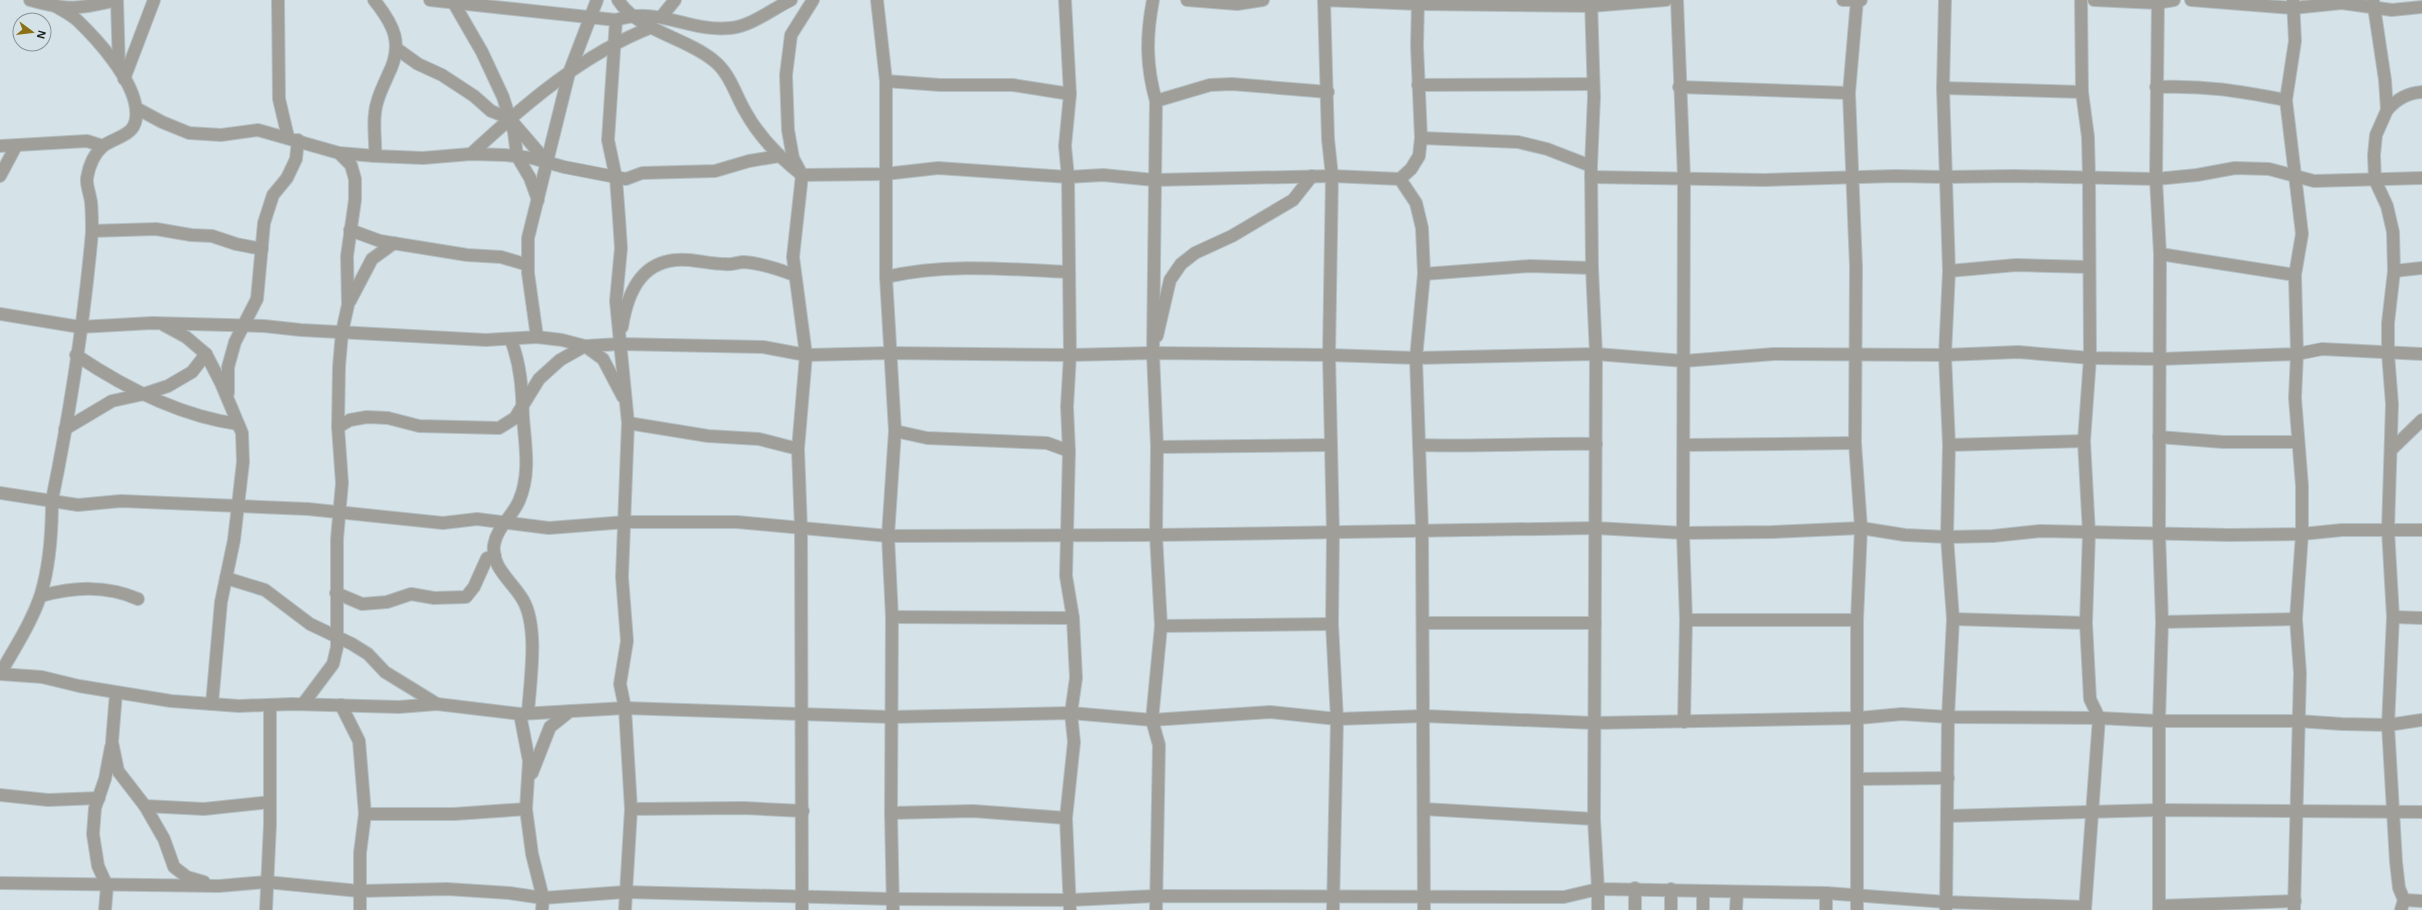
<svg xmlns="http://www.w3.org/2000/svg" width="2422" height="910" viewBox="0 0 2422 910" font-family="Helvetica,sans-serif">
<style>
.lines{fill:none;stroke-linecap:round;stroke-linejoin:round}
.minor-casing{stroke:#b3bfc3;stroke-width:14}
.minor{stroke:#a09e99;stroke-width:12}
</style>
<rect width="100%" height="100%" fill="#d5e3e8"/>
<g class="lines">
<defs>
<g id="minor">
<path d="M 30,0 C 68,11 80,9 117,0"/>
<path d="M 117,0 L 119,68"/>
<path d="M 278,0 L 279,99 L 288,137"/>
<path d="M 374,0 C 394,25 404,44 388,75 C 383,87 376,99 375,113 C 373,127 376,142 375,156"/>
<path d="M 430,0 L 616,20 C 659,6 688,32 730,28 C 752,26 772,9 791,0"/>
<path d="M 452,0 L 482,52 L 503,97 L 514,132 L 517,156 L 530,178 L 538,200"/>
<path d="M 618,0 C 638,31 685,37 713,60 C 730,73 735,94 745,111 C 759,137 779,157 802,175 L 885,174 L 938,168 L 1068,177 L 1103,175 L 1154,180 L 1332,176 L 1400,179"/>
<path d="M 877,0 L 886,81 L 886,277 L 895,431 L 888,536 L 892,617 L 891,813 L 893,910"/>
<path d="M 1065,0 L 1070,94 L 1065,146 L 1068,177 L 1070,355 L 1067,407 L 1069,451 L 1066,576 L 1073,618 L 1076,678 L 1071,713 L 1074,742 L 1066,818 L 1070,910"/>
<path d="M 1153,0 C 1146,36 1146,66 1156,101 L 1153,353 L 1157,447 L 1156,535 L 1161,626 L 1152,720 L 1159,745 L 1156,910"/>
<path d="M 1187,0 L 1237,4 L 1263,0"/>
<path d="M 1418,0 L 1417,46 L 1421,138 L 1419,156 L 1411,169 L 1400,179 L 1416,203 L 1422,228 L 1424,274 L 1416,358 L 1422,529 L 1424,910"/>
<path d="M 1591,0 L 1594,97 L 1591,166 L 1592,268 L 1596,354 L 1594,819 L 1598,889 L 1826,893 L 1946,902 L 2085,907"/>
<path d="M 1677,0 L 1684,178 L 1683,533 L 1686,620 L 1684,722"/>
<path d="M 1843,0 L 1861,0"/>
<path d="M 1945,0 L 1943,88 L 1949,271 L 1945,355 L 1949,445 L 1947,537 L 1953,619 L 1948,717 L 2099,718 L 2159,721 L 2298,721 L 2342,724 L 2388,725 L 2422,720"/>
<path d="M 2081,0 L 2082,92 L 2088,137 L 2089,178 L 2090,358 L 2084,441 L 2089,533 L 2086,623 L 2090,699 L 2099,718 L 2085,910"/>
<path d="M 2094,0 L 2157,3 L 2174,0"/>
<path d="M 2158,0 L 2156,179 L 2160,254 L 2159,532 L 2162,622 L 2159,721 L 2159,910"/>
<path d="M 2191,0 L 2293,8 L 2342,3 L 2392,10 L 2422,7"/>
<path d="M 2293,0 L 2295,41 L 2286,100 L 2302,234 L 2295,275 L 2297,354 L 2295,398 L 2302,486 L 2302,534 L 2296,619 L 2300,673 L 2294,910"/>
<path d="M 2373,0 L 2385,80 L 2387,110 L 2376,135 L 2374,155 L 2375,180 L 2387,206 L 2393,232 L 2394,271 L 2388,323 L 2388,354 L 2392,404 L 2388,530 L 2393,617 L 2388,725 L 2396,862 L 2399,888 L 2404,900 L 2401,910"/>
<path d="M 662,16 L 675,0"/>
<path d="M 616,20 L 608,140 L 616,178 L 619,218 L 621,248 L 616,301 L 628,423 L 622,577 L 627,641 L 620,684 L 625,708 L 631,809 L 625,910"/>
<path d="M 397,49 L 418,64 L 442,75 L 474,96 L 491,111 L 509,118 L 547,162"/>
<path d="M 124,79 L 154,0"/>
<path d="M 886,81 L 940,85 L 1013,85 L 1070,94"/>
<path d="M 1418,85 L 1593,84"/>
<path d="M 1679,87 L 1849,93"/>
<path d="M 2156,87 C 2204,85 2239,91 2286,100"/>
<path d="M 1943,88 L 2082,92"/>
<path d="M 1156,101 L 1210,85 L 1232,84 L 1328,92"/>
<path d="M 136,108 L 162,122 L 189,133 L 221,135 L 258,130 L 339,153 L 375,156 L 423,158 L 471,154 L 505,155 L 532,158 L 564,167 L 626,179 L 642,173 L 715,171 L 749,161 L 779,156"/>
<path d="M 2387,110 C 2397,99 2407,93 2422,92"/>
<path d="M 1421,138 L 1518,142 L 1547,149 L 1591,166"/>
<path d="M 0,146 L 87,141 L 103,146"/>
<path d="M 471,154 C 525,104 583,54 652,27"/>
<path d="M 0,176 L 16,146"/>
<path d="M 1591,177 L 1764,180 L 1895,176 L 1945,177 L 2015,176 L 2156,179 L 2197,175 L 2235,168 L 2269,169 L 2314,181 L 2422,178"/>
<path d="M 350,230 L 380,241 L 467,255 L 501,257 L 528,265"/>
<path d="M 92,231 L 156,229 L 191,235 L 212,236 L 236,244 L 262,249"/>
<path d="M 2160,254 L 2295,275"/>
<path d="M 1949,271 L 2016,265 L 2088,267"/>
<path d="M 2394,271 L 2422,268"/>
<path d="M 1424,274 L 1530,266 L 1592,268"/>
<path d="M 886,277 C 945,263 1008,269 1068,272"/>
<path d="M 350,301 L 372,259 L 394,243"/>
<path d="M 0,314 L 80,327 L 152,323 L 264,326 L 301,330 L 486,340 L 537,337 L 562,340 L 585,346 L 620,344 L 763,347 L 806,355 L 889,353 L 1070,355 L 1153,353 L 1329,355 L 1416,358 L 1596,354 L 1684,361 L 1774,354 L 1945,355 L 2018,352 L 2090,358 L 2160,359 L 2297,354 L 2322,349 L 2422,354"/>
<path d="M 164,325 L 186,337 L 206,354 L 221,383 L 242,433 L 243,462 L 234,540 L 221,602 L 212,704"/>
<path d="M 622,327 C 628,289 644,256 689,260 C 701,261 713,264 725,264 C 732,265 738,262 744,262 C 761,263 778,269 794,275"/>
<path d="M 1157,336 L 1170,280 L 1181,264 L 1195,253 L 1232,236 L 1293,200 L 1312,176"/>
<path d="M 537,337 L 528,273 L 528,238 L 569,73 L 597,0"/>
<path d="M 511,340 C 521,366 522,390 523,417 C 525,445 531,473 519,501 C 512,517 497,527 494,545 C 491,568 513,582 523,600 C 539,628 530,681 528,713"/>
<path d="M 76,355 C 125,388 180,416 238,424"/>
<path d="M 228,393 L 228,367 L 235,342 L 257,299 L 264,223 L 273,195 L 287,178 L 296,159 L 298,140"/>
<path d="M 628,423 L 708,436 L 759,439 L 798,449"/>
<path d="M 338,427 L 350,420 L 367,417 L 388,418 L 419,426 L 499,428 L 515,418 L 539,379 L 560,360 L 585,346 L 603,359 L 623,397"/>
<path d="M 65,429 L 112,401 L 144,394 L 168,386 L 192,372 L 206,354"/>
<path d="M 895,431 L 927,438 L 1047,443 L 1069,451"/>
<path d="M 2159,437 L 2223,442 L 2297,442"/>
<path d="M 1419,445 C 1478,447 1537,443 1596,444"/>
<path d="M 1684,445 L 1855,443"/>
<path d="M 1949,445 L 2084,441"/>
<path d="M 1157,447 L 1330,445"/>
<path d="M 2392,449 L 2422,420"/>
<path d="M 0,493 L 78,505 L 121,501 L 308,509 L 443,523 L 477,519 L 549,528 L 626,522 L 737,522 L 888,536 L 1156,535 L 1596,528 L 1683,533 L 1772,532 L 1861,528 L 1905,535 L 1947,537 L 1993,536 L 2040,531 L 2230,535 L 2302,534 L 2342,530 L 2422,530"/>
<path d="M 226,578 L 265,590 L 310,624 L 352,644 L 368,654 L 385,672 L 437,704"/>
<path d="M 336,593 L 362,604 L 387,602 L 411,594 L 434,598 L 466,597 L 474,587 L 487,558 L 495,556"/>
<path d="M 41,596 C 74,587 106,585 138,599"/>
<path d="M 892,617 L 1073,618"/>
<path d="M 2393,617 L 2422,618"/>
<path d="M 1953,619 L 2086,623"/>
<path d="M 1686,620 L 1857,620"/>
<path d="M 2162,622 L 2296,619"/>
<path d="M 1423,623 L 1595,623"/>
<path d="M 1161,626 L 1332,624"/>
<path d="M 0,674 L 42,677 L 79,686 L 171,701 L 239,706 L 292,704 L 399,707 L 437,704 L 520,714 L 625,708 L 891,717 L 1071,713 L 1152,720 L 1270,712 L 1337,719 L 1424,716 L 1594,723 L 1859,718 L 1902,714 L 1948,717 L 1946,910"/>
<path d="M 0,674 C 14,649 32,622 41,594 C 50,564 52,532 52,500 C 70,412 84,322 92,232 C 92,222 92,211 91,202 C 90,194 86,185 87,178 C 89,166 94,154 103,146 C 119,135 139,136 136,109 C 133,79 98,40 77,20 C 68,12 56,8 47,0"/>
<path d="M 116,693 L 112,742 L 118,771 L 145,806 L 164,839 L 174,867 L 187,877 L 204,882"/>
<path d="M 303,704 L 333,664 L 337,647 L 337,539 L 342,483 L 338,427 L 339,367 L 342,332 L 348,305 L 347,256 L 355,200 L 355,179 L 351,165 L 339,153"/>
<path d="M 341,705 L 359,741 L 365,814 L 360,853 L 360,910"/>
<path d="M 520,714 L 529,761 L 526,809 L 532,854 L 543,898 L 542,910"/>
<path d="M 532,773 L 550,727 L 570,711"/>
<path d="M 1858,779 L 1948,778"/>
<path d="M 0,795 L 48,800 L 99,798"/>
<path d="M 145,806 L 204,809 L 270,802"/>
<path d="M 631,809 L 744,808 L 803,811"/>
<path d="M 1424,809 L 1594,819"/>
<path d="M 891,813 L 973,811 L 1066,818"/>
<path d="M 365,814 L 454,814 L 526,809"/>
<path d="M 1948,816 L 2159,810 L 2422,812"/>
<path d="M 0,883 L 219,886 L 266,882 L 359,891 L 447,889 L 509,893 L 543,898 L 625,892 L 893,899 L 1071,900 L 1155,896 L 1564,897 L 1598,889 L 1598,910"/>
<path d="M 1635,888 L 1635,910"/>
<path d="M 1671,889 L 1671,910"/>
<path d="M 2404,900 L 2422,901"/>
<path d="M 2159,906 L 2295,901"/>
<path d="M 105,910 L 107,886 L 98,866 L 93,834 L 95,808 L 105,779 L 111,747"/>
<path d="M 266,910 L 270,824 L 270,705"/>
<path d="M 802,910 L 801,529 L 798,449 L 806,355 L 793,257 L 802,175 L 793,158 L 788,130 L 786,75 L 791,35 L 813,0"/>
<path d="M 1333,910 L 1337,719 L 1332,624 L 1333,533 L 1329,355 L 1332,176 L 1328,139 L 1324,0 L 1418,4 L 1591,6 L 1666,0"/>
<path d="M 1703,910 L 1703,891"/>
<path d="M 1736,910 L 1737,892"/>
<path d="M 1826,910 L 1826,893"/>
<path d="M 1857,910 L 1857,620 L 1861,528 L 1855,443 L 1856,267 L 1849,93 L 1857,0"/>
</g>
</defs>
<use href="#minor" class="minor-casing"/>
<use href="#minor" class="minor"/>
</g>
<g transform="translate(32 32) rotate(105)"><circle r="19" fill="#d5e3e8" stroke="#899397"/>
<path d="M0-3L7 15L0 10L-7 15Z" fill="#8c7114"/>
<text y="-6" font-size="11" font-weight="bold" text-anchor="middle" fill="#161b1d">N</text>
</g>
</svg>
